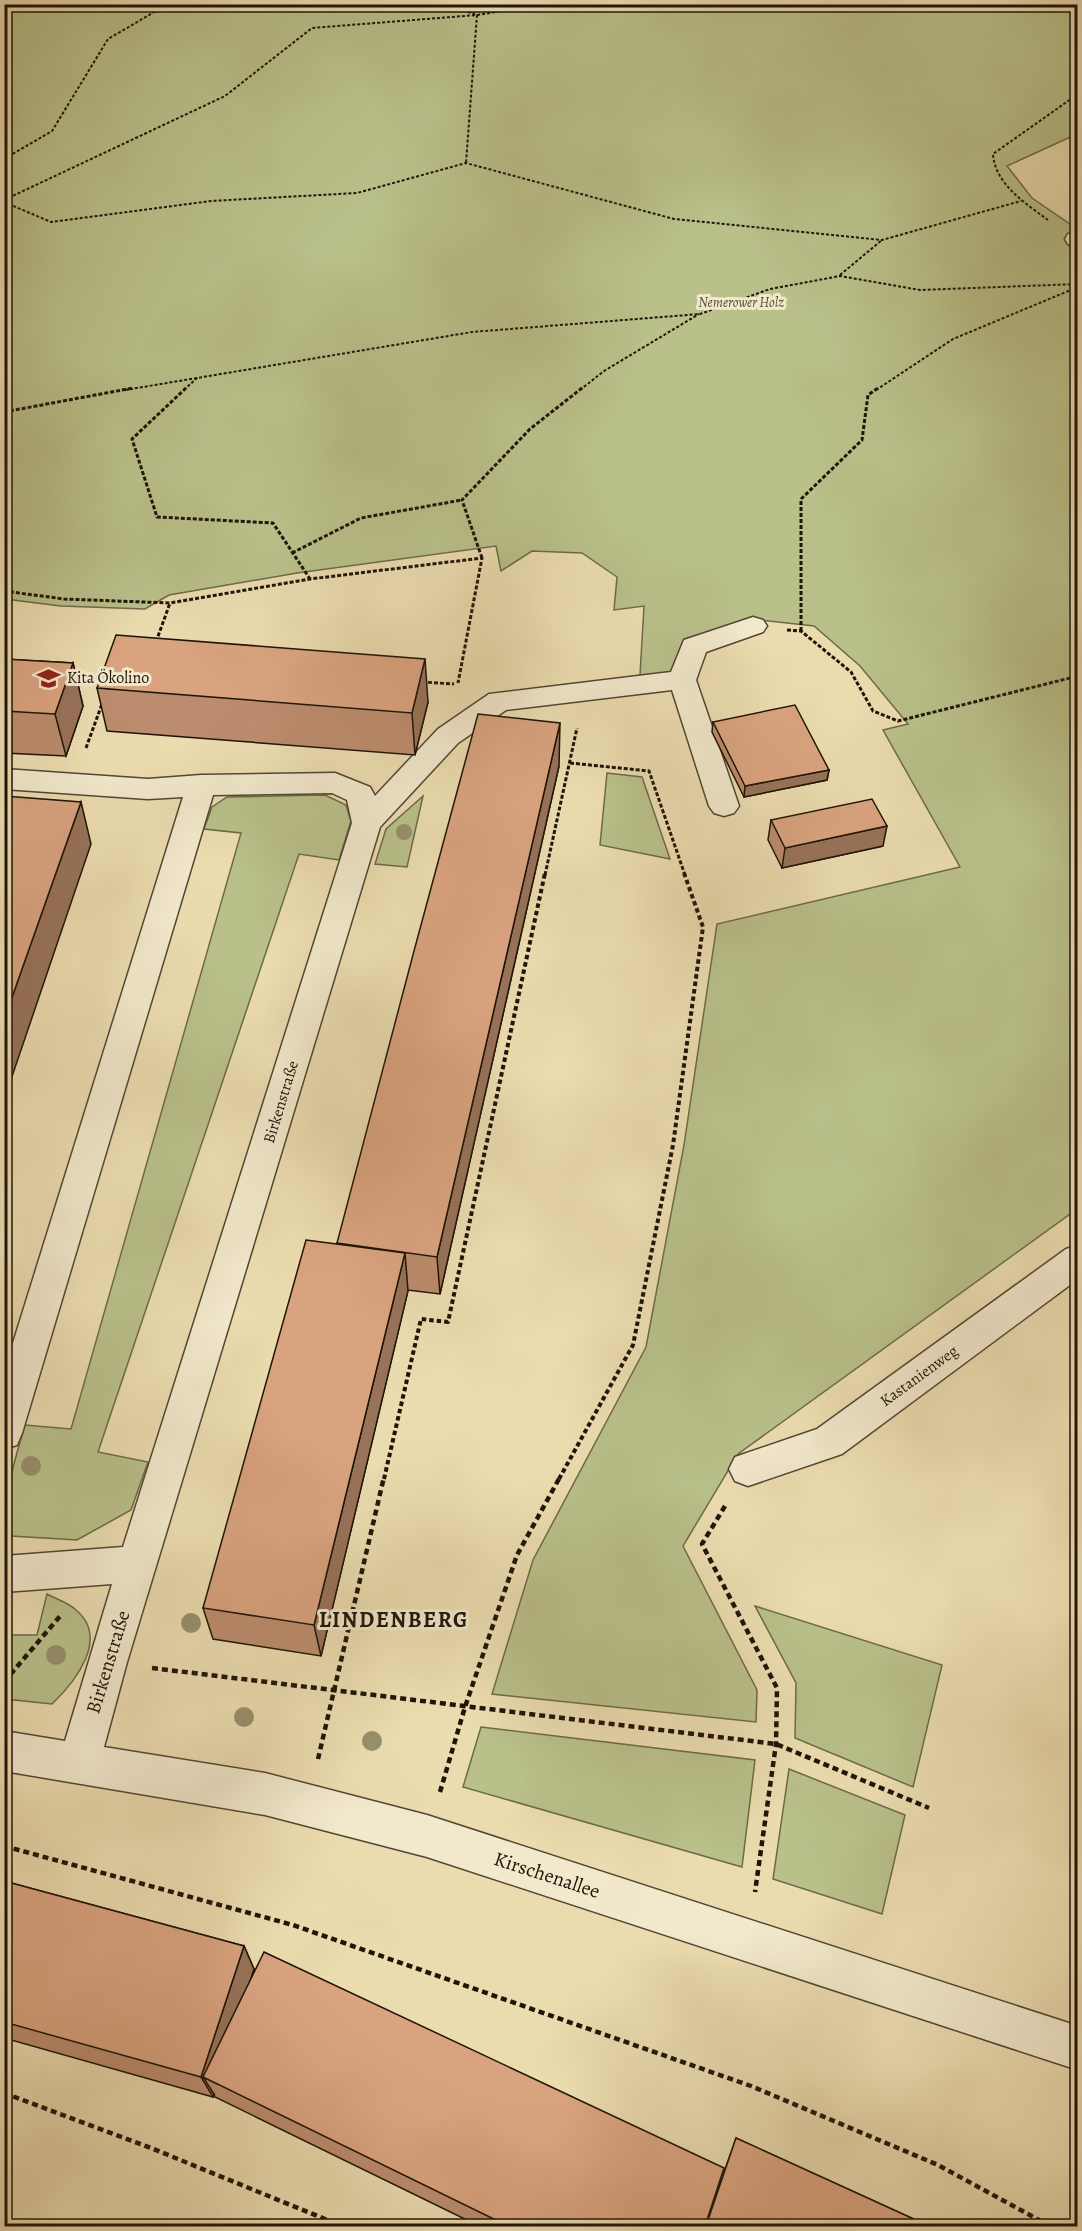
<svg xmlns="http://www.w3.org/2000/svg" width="1082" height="2231" viewBox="0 0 1082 2231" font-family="Alegreya,serif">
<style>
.green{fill:#b9c08a;stroke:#6c6a49;stroke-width:1.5}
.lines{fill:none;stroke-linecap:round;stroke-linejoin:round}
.minor-casing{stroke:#514632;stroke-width:3}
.path-far3{stroke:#1e1408;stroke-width:2;stroke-dasharray:3 2;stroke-linecap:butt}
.path-far2{stroke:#1e1408;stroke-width:3;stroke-dasharray:4 2;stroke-linecap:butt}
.path-far1{stroke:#1e1408;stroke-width:4;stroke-dasharray:4.5 3;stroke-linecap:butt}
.path{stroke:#1e1408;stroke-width:4.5;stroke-dasharray:6 4;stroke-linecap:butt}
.minor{fill:#f2e8cc;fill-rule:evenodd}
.tree{fill:#988f6d}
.wall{fill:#bb8c6d;stroke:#1e1408;stroke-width:1.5}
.shaded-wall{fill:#987259;stroke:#1e1408;stroke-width:1.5}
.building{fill:#d9a37f;stroke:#1e1408;stroke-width:1.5}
.labels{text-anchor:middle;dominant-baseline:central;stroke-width:6;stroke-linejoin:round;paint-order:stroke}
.far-park-label{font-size:14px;font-style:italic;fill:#545036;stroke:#f2e8cc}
.poi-label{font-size:16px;fill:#1e1408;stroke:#f2e8cc;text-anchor:start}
.street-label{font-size:16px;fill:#1e1408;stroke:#f2e8cc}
.near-street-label{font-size:20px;fill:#1e1408;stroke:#f2e8cc}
.district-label{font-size:22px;font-weight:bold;letter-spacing:1.5px;fill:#1e1408;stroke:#f2e8cc}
</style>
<rect width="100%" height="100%" fill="#ebdcb0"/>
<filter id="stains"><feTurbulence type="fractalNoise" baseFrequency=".00333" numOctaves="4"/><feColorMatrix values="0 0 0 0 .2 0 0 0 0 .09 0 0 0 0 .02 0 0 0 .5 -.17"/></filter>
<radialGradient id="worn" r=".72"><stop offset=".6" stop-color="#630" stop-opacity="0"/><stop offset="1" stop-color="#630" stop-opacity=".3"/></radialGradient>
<g class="green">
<path d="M 5,5 L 1077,5 L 1077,134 L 1007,166 L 1032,198 L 1077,229 L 1077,243 L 1071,247 L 1078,251 L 1077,1209 L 738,1454 L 683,1546 L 757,1690 L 756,1722 L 492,1694 L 533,1560 L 646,1347 L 684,1145 L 717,924 L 960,867 L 883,730 L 908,724 L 860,666 L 814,626 L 750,619 L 684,639 L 670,673 L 640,675 L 644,606 L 614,610 L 617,577 L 582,553 L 532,551 L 501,571 L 496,546 L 297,573 L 169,595 L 145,609 L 61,606 L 5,599 Z"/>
<path d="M 607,773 L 642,777 L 670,859 L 600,845 Z"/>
<path d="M 325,795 L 346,805 L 351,821 L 339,860 L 299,854 L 98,1452 L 148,1462 L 131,1510 L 77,1540 L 11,1536 C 0,1502 15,1460 25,1425 L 71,1429 L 241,833 L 204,829 L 212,807 L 227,797 Z"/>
<path d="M 423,796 L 407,867 L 375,864 L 386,829 Z"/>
<path d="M 47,1594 C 56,1599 69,1603 76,1610 C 110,1638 75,1682 52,1704 L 5,1699 L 5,1635 L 37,1635 Z"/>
<path d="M 755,1606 L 942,1665 L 913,1787 L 795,1738 L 796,1683 Z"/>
<path d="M 481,1727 L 755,1760 L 742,1867 L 463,1787 Z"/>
<path d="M 789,1769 L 905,1815 L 882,1914 L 773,1879 Z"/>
</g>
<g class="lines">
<defs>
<g id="minor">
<path d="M 1078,233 L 1078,247 L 1068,244 L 1065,239 L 1068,234 Z"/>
<path d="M 753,617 L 763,620 L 767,626 L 763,632 L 706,652 L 696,680 L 739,806 L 734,813 L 724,816 L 714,813 L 709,806 L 672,690 L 506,710 L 458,743 L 380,827 L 127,1662 L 104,1747 L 265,1773 L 427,1815 L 1078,2026 L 1078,2070 L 427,1857 L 265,1815 L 4,1771 L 4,1731 L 65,1741 L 112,1584 L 4,1592 L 4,1556 L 123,1547 L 352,823 L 347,800 L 332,793 L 213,795 L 22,1433 L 17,1445 L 4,1449 L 4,1372 L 183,797 L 148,799 L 4,789 L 4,769 L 148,779 L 201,775 L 335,773 L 370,787 L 375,796 L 438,729 L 489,694 L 671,672 L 684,640 Z"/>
<path d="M 1078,1245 L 1078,1279 L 842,1454 L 748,1486 L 735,1481 L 729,1469 L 735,1457 L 817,1429 L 1066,1249 Z"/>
</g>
</defs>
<use href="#minor" class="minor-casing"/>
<g class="path-far3">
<path d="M 444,4 L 477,15 L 546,4"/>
<path d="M 4,159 L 52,131 L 108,39 L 168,4"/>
<path d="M 4,200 L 225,96 L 312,28 L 477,15 L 466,163"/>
<path d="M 4,202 L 51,222 L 211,201 L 357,193 L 466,163 L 674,219 L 882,240 L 1021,201"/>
<path d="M 1048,220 C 1025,203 995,184 993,154 L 1078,94"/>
<path d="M 840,275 L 882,240"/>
<path d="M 125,390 L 472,332 L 700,314 L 770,289 L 840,276 L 920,290 L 1078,284"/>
<path d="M 184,390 L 198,377"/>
<path d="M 580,390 L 604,371 L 699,314"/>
<path d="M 876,390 L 953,339 L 1078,287"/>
</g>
<g class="path-far2">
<path d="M 186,388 L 132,439 L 157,517 L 273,523 L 310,579"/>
<path d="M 4,412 L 133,388"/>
<path d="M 292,553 L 361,518 L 462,500"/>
<path d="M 482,558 L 462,500 L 530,429 L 582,388"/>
<path d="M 4,591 L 64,599 L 170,603 L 310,579 L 482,558 L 458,683"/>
<path d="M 787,630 L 801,631 L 851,672 L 873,711 L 898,721 L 1078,676"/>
<path d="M 801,631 L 801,499 L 862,440 L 868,395 L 878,388"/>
<path d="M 156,642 L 170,603"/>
<path d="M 422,682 L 454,684"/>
<path d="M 86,748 L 102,704"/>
<path d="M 570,763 L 649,771 L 685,875"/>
<path d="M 545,875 L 577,728"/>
</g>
<g class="path-far1">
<path d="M 384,1479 L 421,1319 L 448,1322 L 545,873"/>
<path d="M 559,1479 L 633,1345 L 673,1145 L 703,927 L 684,873"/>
</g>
<g class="path">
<path d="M 725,1506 L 702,1544 L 777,1688 L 776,1744 L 755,1892"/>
<path d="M 152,1668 L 776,1744 L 929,1808"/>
<path d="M 4,1682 L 61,1615"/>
<path d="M 318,1759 L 384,1477"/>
<path d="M 440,1792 L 465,1707 L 517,1555 L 560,1477"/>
<path d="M 4,1846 L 293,1925 L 751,2086 L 938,2165 L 1050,2226"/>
<path d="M 4,2093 L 151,2148 L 342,2226"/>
</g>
<use href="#minor" class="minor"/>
</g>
<g class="tree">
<circle cx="404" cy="832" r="8"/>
<circle cx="31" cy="1466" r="10"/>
<circle cx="191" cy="1623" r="10"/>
<circle cx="56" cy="1655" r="10"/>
<circle cx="244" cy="1717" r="10"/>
<circle cx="372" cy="1741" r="10"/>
</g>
<g class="wall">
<path d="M 4,659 L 73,663 L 83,706 L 66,756 L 4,753 Z"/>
<path d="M 97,688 L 428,702 L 415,755 L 107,731 Z"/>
<path d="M 713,722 L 829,770 L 827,780 L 744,797 L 712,732 Z"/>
<path d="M 559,766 L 440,1294 L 408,1290 L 321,1656 L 213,1639 L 203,1608 L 337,1243 Z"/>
<path d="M 771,820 L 883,846 L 782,868 L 768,840 Z"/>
<path d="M 4,1881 L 244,1946 L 254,1969 L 251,1981 L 705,2226 L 479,2226 L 215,2097 L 214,2094 L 213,2097 L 4,2038 Z"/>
<path d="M 736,2138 L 929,2226 L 705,2226 Z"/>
</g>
<g class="shaded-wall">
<path d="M 425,659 L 428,702 L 415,755 L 412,713 Z"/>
<path d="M 73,663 L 83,706 L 66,756 L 55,714 Z"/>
<path d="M 560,723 L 559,766 L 440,1294 L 437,1257 Z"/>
<path d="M 829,770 L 827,780 L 744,797 L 745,786 Z"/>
<path d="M 81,802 L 91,844 L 4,1100 L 4,1020 Z"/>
<path d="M 887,826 L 883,846 L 782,868 L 785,848 Z"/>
<path d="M 405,1253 L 408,1291 L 321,1656 L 314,1625 Z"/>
<path d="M 244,1946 L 254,1969 L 217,2084 L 203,2077 L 214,2094 L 213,2097 L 201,2077 Z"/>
</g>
<g class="building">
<path d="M 116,635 L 425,659 L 412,713 L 97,688 Z"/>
<path d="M 4,659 L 73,663 L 55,714 L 4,711 Z"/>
<path d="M 795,705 L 829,770 L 745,786 L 713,722 Z"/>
<path d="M 478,714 L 560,723 L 437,1257 L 337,1243 L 414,951 Z"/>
<path d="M 4,796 L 81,802 L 4,1020 Z"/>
<path d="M 872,799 L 887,826 L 785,848 L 771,820 Z"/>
<path d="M 306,1240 L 405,1253 L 314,1625 L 203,1608 Z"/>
<path d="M 4,1881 L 244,1946 L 201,2077 L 4,2022 Z"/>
<path d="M 264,1952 L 724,2168 L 705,2226 L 508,2226 L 203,2077 Z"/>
<path d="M 736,2138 L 929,2226 L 706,2226 Z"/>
</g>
<defs>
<symbol id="school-bare" viewBox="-9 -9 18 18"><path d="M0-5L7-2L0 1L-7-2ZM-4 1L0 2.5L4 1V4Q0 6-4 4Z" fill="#8f2418" stroke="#f2e8cc" stroke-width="2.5" paint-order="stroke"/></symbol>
</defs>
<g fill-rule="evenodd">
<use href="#school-bare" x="32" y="662" width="33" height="33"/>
</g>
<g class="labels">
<g class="far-park-label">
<text x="741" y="302">Nemerower Holz</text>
</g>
<g class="poi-label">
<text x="67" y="678">Kita Ökolino</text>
</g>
<g class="street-label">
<text transform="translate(281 1102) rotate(-73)">Birkenstraße</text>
<text transform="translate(919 1376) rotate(-36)">Kastanienweg</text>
</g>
<g class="near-street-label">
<text transform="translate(108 1662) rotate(-73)">Birkenstraße</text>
<text transform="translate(547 1875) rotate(18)">Kirschenallee</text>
</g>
<g class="district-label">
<text x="394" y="1620">LINDENBERG</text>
</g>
</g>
<rect width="1082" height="2231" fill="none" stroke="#ebdcb0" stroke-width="24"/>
<rect x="6" y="6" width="1070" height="2219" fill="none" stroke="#1e1408" stroke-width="3"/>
<rect x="12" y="12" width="1058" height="2207" fill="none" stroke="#1e1408" stroke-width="1.5"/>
<rect width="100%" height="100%" filter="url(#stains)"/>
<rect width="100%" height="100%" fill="url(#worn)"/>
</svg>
